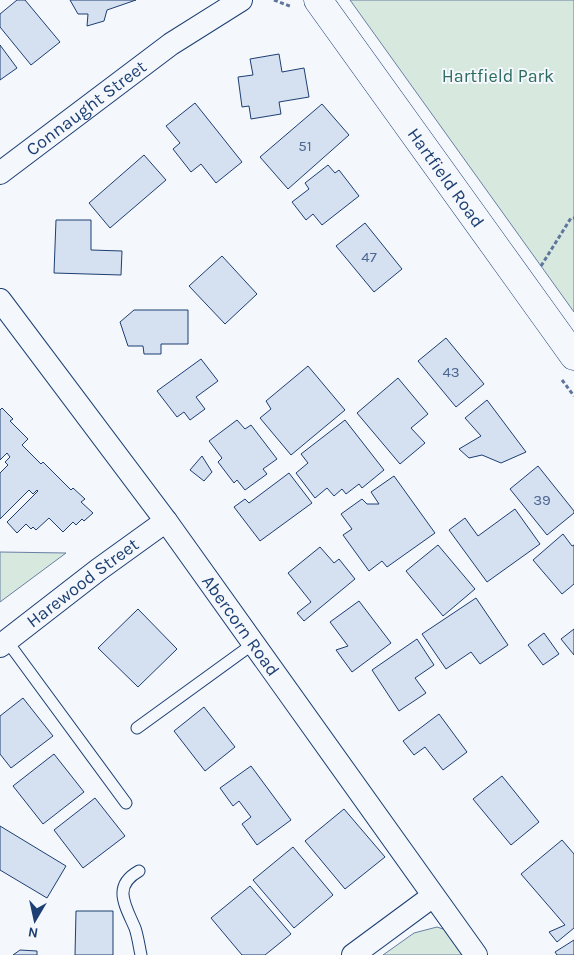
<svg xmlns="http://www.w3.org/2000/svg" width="574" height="955" viewBox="0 0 574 955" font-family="Karla,sans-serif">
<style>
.green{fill:#d7e8df;stroke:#687fa3}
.building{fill:#d5e0f0;stroke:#1d3f73}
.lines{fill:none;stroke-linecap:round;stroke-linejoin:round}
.lane-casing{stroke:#1d3f73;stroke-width:13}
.street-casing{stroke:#1d3f73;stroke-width:24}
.secondary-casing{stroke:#1d3f73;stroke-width:29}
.path{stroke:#5e769c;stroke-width:3;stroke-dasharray:4 2.5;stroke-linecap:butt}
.lane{stroke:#f4f7fb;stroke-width:11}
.street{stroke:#f4f7fb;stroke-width:22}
.secondary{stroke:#f4f7fb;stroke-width:28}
.labels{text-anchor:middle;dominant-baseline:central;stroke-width:4;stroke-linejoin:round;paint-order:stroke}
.number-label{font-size:15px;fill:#4b6792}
.park-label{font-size:18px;fill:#2c6c60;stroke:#f4f7fb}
.street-label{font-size:18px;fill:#1d3f73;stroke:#f4f7fb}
</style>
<rect width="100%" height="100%" fill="#f4f7fb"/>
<g class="green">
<path d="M 350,0 L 574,0 L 574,312 Z"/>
<path d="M 0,552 L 66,553 L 0,602 Z"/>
<path d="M 437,927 L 449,931 L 467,955 L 383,955 L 414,933 Z"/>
</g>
<g class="building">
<path d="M 17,0 L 25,0 L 60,42 L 31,65 L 0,27 L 0,14 Z"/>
<path d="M 70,0 L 136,0 L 107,10 L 104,21 L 87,26 L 88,14 L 78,14 Z"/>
<path d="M 0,45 L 17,68 L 0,80 Z"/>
<path d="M 279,54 L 282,72 L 304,68 L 309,97 L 279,102 L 281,114 L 251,119 L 249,106 L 242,107 L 238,77 L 253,75 L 250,59 Z"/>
<path d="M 195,103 L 242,162 L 216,183 L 201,164 L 191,172 L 173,149 L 180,143 L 166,126 Z"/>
<path d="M 322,104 L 349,135 L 288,189 L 260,157 Z"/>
<path d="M 144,155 L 166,180 L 110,228 L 89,203 Z"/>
<path d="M 328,165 L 335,173 L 339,170 L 359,196 L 322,225 L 313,214 L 306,220 L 292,202 L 309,189 L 305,183 Z"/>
<path d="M 56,220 L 91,220 L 91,250 L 122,251 L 121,275 L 54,273 Z"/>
<path d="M 365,223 L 402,269 L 374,292 L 336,246 Z"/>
<path d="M 222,256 L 257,294 L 225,324 L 189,286 Z"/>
<path d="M 134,310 L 188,310 L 188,344 L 161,344 L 161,354 L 144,354 L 143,346 L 128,346 L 120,322 Z"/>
<path d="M 446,338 L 484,384 L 456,407 L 418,361 Z"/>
<path d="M 201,359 L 218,381 L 196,397 L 205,409 L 190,420 L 184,412 L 177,417 L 157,391 Z"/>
<path d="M 308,366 L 345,410 L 291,455 L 260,418 L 271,409 L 266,401 Z"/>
<path d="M 398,378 L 428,414 L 411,428 L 425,443 L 400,464 L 357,413 Z"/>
<path d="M 487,400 L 526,452 L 501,463 L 482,455 L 469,458 L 459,449 L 481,436 L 465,418 Z"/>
<path d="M 2,408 L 13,419 L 10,421 L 28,439 L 22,445 L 41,464 L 43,462 L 71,490 L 73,488 L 85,499 L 81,502 L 93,513 L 84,521 L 82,519 L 76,525 L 73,522 L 63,532 L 49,518 L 36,530 L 33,527 L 31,529 L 26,524 L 17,533 L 7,522 L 38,491 L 37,490 L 33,494 L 29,490 L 0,519 L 0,473 L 8,465 L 5,462 L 10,457 L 7,453 L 0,460 L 0,410 Z"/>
<path d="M 237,420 L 245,429 L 251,425 L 277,459 L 263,469 L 267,474 L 245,490 L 237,480 L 234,483 L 218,462 L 222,458 L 209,441 Z"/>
<path d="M 345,420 L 384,470 L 362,488 L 359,484 L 346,494 L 342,489 L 334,496 L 327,488 L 315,498 L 296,473 L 308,463 L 301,454 Z"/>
<path d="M 202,456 L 212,472 L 204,481 L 190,470 Z"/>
<path d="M 538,466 L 574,511 L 574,513 L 547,535 L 510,489 Z"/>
<path d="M 289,473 L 312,503 L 260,541 L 234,507 L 245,499 L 249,503 Z"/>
<path d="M 394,476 L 435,533 L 387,567 L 382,561 L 369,571 L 343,535 L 352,529 L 341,514 L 362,499 L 367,504 L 379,504 L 371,492 Z"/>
<path d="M 515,509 L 540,544 L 487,582 L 449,530 L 465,518 L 478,536 Z"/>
<path d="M 563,534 L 572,546 L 574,545 L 574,584 L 562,594 L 533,560 Z"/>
<path d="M 438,545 L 475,589 L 443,616 L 406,571 Z"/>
<path d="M 320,547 L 334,563 L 339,559 L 355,579 L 304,621 L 297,613 L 311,602 L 288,573 Z"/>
<path d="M 476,598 L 508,645 L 480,664 L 471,652 L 446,669 L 422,634 Z"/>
<path d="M 359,601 L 391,643 L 352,672 L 336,650 L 348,646 L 330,622 Z"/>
<path d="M 138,609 L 177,649 L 138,687 L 98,648 Z"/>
<path d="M 574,629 L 574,655 L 561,639 Z"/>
<path d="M 544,633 L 559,654 L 543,665 L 528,645 Z"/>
<path d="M 417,639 L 434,665 L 415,678 L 426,693 L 399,711 L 372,670 Z"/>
<path d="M 23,698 L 53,736 L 11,768 L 0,754 L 0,716 Z"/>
<path d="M 204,707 L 235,747 L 205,771 L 174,731 Z"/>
<path d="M 439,714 L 467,752 L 443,770 L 425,747 L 414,755 L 403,741 Z"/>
<path d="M 54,754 L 84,792 L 43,824 L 13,786 Z"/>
<path d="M 251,766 L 291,820 L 257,845 L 242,824 L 251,817 L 239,801 L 233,806 L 220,788 Z"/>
<path d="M 502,776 L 539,822 L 511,845 L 473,799 Z"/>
<path d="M 95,798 L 125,836 L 83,868 L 54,830 Z"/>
<path d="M 344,809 L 385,857 L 345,889 L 305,841 Z"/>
<path d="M 0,826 L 66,866 L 47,898 L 0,870 Z"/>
<path d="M 562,840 L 574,854 L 574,928 L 557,942 L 549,932 L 565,925 L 521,874 Z"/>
<path d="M 293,847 L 333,895 L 294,928 L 253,880 Z"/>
<path d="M 250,886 L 291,934 L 265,955 L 242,955 L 211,918 Z"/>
<path d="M 76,911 L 113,911 L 113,955 L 75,955 Z"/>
<path d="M 574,940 L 574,955 L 557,955 L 555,952 Z"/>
<path d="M 20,950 L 37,951 L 37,955 L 13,955 Z"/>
</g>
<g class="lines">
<defs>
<g id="lane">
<path d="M 7,641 L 126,803"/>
<path d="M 137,728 L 253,644"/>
<path d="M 139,871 C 112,886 125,905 135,928 C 138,937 139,946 141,955"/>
</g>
<g id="street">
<path id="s1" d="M 0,173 L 171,44 L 241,0"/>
<path id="s2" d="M 0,300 L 166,521 L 476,955"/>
<path id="s3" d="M 0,646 L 98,570 L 166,521"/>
<path d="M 353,955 L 433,896"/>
</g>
<g id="secondary">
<path id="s4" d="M 318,0 L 574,356"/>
</g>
</defs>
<use href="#lane" class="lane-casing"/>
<use href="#street" class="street-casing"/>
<use href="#secondary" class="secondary-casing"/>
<g class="path">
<path d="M 274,0 L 292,7"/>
<path d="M 541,266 L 571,218 L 574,218"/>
<path d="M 562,380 L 574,396"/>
</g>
<use href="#lane" class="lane"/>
<use href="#street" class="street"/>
<use href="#secondary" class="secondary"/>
</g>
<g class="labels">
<g class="number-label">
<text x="305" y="146">51</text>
<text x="369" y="257">47</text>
<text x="451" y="372">43</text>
<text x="542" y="500">39</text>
</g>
<g class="park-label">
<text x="498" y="76">Hartfield Park</text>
</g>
<g class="street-label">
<text stroke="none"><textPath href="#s1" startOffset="108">Connaught Street</textPath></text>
<text stroke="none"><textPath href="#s4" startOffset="219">Hartfield Road</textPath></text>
<text stroke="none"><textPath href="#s3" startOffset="104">Harewood Street</textPath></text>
<text stroke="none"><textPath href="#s2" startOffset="405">Abercorn Road</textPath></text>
</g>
</g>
<g transform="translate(35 920) rotate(189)" stroke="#f4f7fb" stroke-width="4" paint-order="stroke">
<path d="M0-4L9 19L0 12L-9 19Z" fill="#1d3f73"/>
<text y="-8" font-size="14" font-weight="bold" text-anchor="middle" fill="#1d3f73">N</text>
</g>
</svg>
